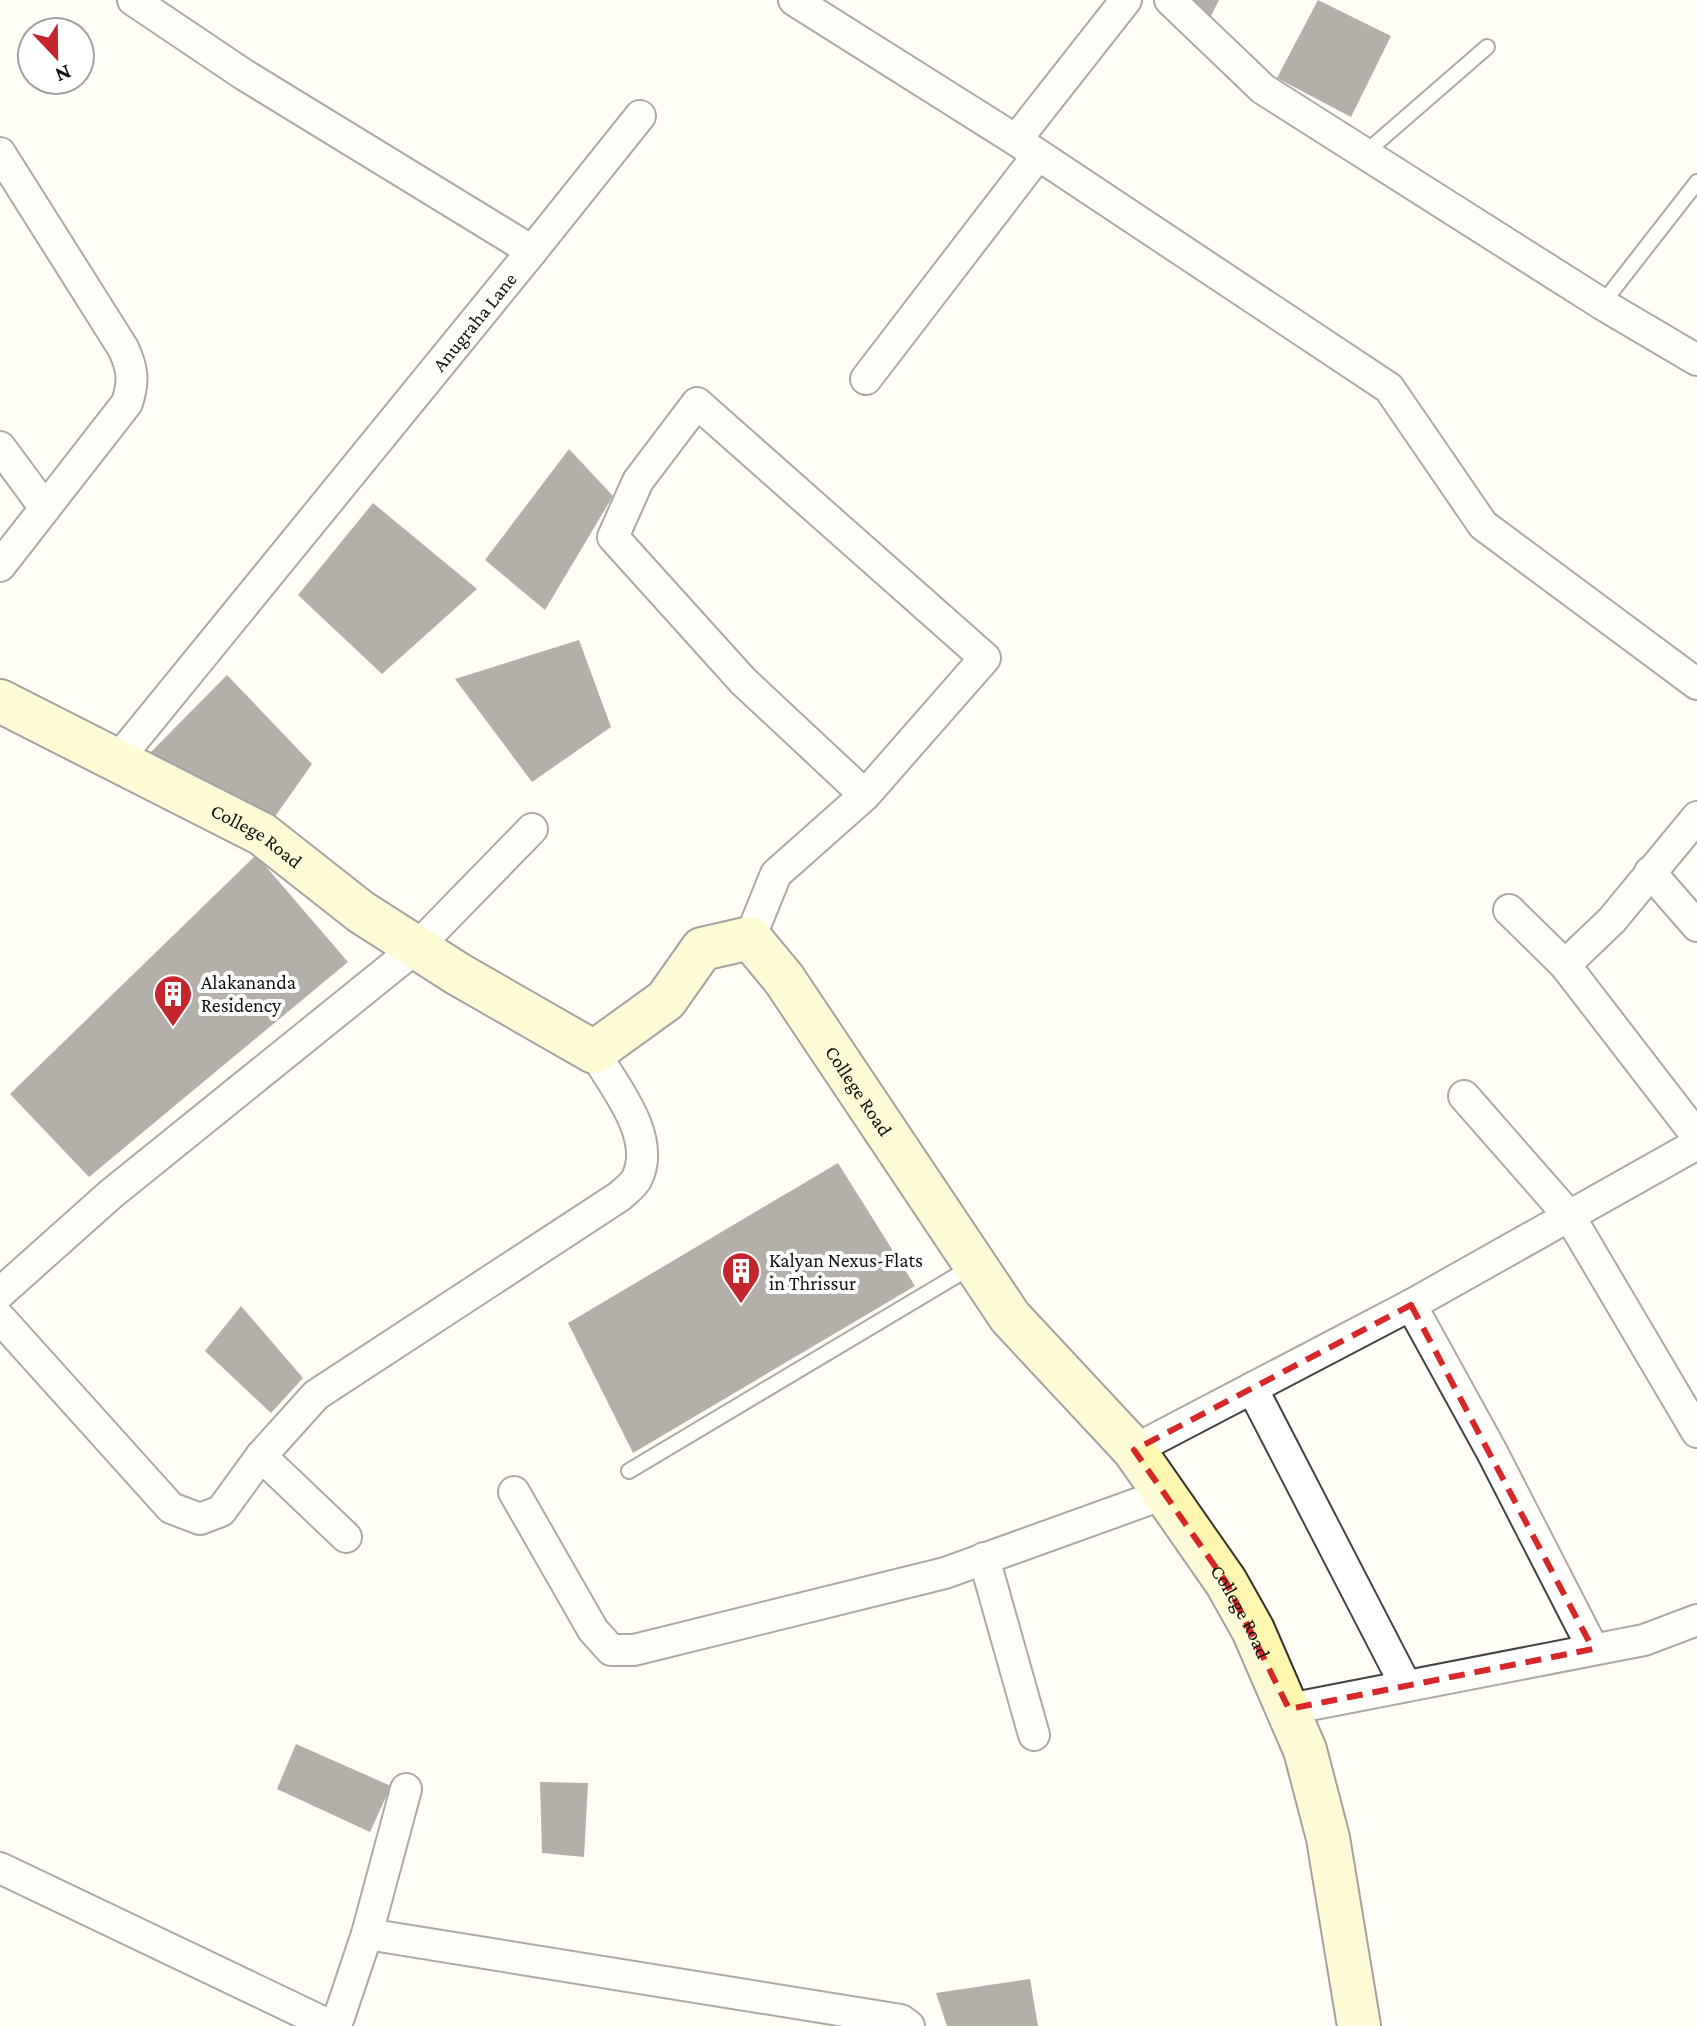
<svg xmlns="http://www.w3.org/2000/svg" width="1697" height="2026" viewBox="0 0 1697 2026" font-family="'Crimson Pro',serif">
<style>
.building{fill:#5a524d}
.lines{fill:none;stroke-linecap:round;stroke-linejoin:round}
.lane-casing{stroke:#444;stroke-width:18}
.street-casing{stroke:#444;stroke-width:34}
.secondary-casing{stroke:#333;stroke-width:46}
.lane{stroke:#fff;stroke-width:14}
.street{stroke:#fff;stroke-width:30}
.secondary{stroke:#fff6b0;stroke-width:42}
.marked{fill:none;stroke:#d62828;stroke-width:6;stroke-dasharray:16 10;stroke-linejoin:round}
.labels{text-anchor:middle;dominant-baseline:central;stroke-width:8;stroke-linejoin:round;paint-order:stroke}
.street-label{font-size:20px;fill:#111;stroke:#fff}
.poi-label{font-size:20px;fill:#111;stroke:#fff;text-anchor:start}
</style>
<rect width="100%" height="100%" fill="#fffdf5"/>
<g class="building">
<path d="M 1192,0 L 1219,0 L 1210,18 Z"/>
<path d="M 1318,0 L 1391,36 L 1351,117 L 1277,78 Z"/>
<path d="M 569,449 L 613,496 L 545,610 L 485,560 Z"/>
<path d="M 373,503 L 477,589 L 382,674 L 298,595 Z"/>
<path d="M 579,640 L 611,727 L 532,782 L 455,679 Z"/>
<path d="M 227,675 L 312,764 L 269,825 L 146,757 Z"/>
<path d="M 256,855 L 348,962 L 89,1177 L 10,1094 Z"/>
<path d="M 838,1163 L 915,1286 L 633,1453 L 568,1323 Z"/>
<path d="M 241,1306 L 303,1378 L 271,1413 L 205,1351 Z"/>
<path d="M 296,1744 L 391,1786 L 370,1832 L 277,1789 Z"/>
<path d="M 540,1782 L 588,1783 L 584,1857 L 542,1853 Z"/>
<path d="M 1030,1979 L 1038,2026 L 947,2026 L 936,1993 Z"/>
</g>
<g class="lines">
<defs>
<g id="lane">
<path d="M 1365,153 L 1487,47"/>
<path d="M 1602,304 L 1697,182"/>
<path d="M 629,1471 L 971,1267"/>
</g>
<g id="street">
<path d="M 794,0 L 1016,140 L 1389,388 L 1483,525 L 1697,684"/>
<path d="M 1170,0 L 1263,89 L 1602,304 L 1697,360"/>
<path d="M 1016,140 L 1126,0"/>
<path d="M 0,153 L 123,348 C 133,369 134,381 127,403 L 0,566"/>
<path d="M 532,251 L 640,116"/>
<path d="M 866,379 L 1038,155"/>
<path d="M 0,447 L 45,508"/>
<path id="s1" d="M 118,759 L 532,251 L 243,74 L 133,0"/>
<path d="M 1650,872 L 1697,926"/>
<path d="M 1509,910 L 1565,965 L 1697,1136"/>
<path d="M 750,938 L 776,874 L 865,795 L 985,658 L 697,403 L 638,481 L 613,537 L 743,681 L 865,795"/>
<path d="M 1565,965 L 1612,920 L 1697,817"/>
<path d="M 1464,1096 L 1570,1217 L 1697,1432"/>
<path d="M 0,1293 L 111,1194 L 417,947 L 532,829"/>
<path d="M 1411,1305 L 1492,1452 L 1593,1649"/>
<path d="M 0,1318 L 171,1508 L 200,1519 L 221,1511 L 261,1456"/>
<path d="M 1252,1388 L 1406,1686"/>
<path d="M 1134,1450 L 1411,1305 L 1697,1144"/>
<path d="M 514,1492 L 593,1630 L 611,1650 L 634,1650 L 945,1573 L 1164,1494"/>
<path d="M 346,1537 L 261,1456 L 316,1395 L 620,1196 C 625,1191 634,1185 637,1178 C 657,1137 614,1086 594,1052"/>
<path d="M 984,1558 L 1034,1735"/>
<path d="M 1289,1709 L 1644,1640 L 1697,1620"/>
<path d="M 0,1868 L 331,2026"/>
<path d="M 367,1934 L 406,1789"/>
<path d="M 336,2026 L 367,1934 L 901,2020 L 909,2026"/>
</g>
<g id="secondary">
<path id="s2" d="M 0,701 L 262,834 L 361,912 L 458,974 L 594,1052 L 666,1000 L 702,949 L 750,938 L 784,979 L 1010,1317 L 1134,1450 L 1226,1582 L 1253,1630 L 1305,1750 L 1328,1838 L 1359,2026"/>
</g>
</defs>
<use href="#lane" class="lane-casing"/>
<use href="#street" class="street-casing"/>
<use href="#secondary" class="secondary-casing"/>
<use href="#lane" class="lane"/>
<use href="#street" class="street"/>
<use href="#secondary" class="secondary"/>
</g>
<path d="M0 0H1697V2026H0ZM 1411,1305 L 1593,1649 L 1289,1709 L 1226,1582 L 1134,1450 Z" fill="#fffdf5" fill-opacity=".55" fill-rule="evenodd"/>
<path class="marked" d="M 1411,1305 L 1593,1649 L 1289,1709 L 1226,1582 L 1134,1450 Z"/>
<defs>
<symbol id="building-pin" viewBox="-11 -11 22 30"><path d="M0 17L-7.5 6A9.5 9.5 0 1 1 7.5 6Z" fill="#c4262e" stroke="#fff"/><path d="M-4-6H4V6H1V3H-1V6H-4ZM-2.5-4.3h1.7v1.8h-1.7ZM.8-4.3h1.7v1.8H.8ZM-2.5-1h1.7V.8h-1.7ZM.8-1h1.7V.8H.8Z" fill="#fff"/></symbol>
</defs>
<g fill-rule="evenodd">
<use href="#building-pin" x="151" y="972" width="44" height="60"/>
<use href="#building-pin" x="719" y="1249" width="44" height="60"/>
</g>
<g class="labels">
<g class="street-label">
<text stroke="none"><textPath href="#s1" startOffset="564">Anugraha Lane</textPath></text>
<text stroke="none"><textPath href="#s2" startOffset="290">College Road</textPath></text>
<text stroke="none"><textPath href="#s2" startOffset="1080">College Road</textPath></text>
<text stroke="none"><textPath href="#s2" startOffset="1728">College Road</textPath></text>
</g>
<g class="poi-label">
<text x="201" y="982">Alakananda<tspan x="201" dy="23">Residency</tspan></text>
<text x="769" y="1260">Kalyan Nexus-Flats<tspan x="769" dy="23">in Thrissur</tspan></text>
</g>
</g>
<g transform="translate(56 56) rotate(158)"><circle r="38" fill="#ffffff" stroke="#a0a0a0" stroke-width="2"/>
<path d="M0-6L14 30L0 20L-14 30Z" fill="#c4262e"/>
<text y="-12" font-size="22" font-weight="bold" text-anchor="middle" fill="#111111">N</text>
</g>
</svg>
